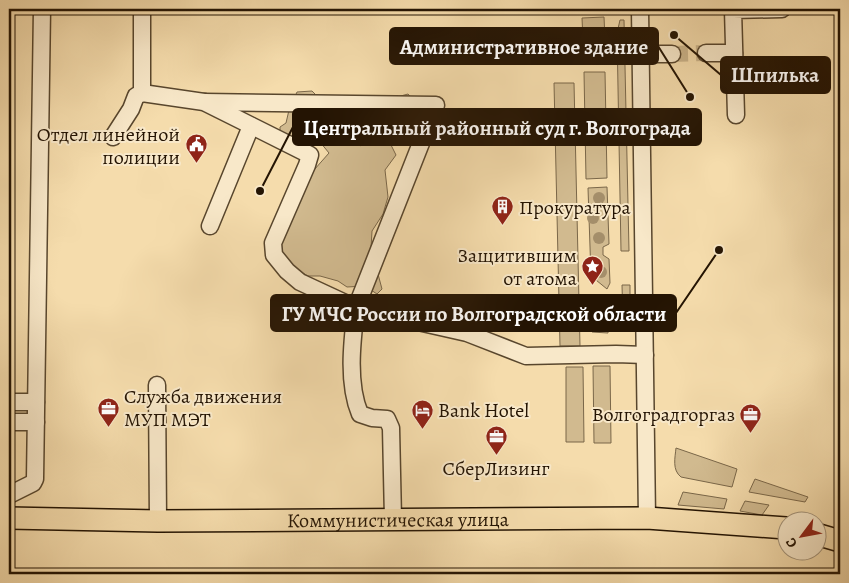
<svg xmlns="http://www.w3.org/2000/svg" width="849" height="583" viewBox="0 0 849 583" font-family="Alegreya,serif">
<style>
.green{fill:#d1ba8f;stroke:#7a6749}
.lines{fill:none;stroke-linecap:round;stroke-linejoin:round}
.minor-tunnel{stroke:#cbb48a;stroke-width:16;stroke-dasharray:16 8;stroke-linecap:butt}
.minor-casing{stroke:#58462d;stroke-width:19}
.major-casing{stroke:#241403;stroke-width:24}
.minor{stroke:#f8e8c9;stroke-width:16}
.major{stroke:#f5dcac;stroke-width:21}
.tree{fill:#a48e6a}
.labels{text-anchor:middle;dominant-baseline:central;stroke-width:4;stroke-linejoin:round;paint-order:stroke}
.poi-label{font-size:20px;fill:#241403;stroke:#f8e8c9;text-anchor:end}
.street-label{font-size:20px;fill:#241403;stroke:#f8e8c9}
.leader{fill:none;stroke:#241403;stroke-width:2}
.callout-dot{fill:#241403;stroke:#f8e8c9;stroke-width:2}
.callout{fill:#241403;stroke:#241403;stroke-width:2}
.callout-label{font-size:21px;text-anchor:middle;font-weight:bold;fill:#fff}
</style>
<rect width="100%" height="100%" fill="#f5dcac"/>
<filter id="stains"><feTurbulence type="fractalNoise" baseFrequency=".004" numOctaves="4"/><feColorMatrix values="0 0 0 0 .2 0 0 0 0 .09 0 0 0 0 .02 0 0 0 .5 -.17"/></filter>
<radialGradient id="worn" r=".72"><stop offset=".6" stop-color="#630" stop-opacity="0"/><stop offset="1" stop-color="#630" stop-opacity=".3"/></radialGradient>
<g class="green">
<path d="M 604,17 L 605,39 L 583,40 L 582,18 Z"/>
<path d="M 620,20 L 624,20 L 629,251 L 621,251 L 617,33 Z"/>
<path d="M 584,72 L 605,72 L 607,178 L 586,179 Z"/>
<path d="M 554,83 L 574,83 L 580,346 L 560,346 Z"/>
<path d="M 312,91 L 331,110 L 341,114 L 349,122 L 352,138 L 360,146 L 369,139 L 367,126 L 383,107 L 386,100 L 408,94 L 419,105 L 432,113 L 420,131 L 405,129 L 394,134 L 390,143 L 396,155 L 385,170 L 388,197 L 383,214 L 372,231 L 371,248 L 382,289 L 377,294 L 365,286 L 347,287 L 338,281 L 320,276 L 308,276 L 295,269 L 285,258 L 279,245 L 306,175 L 314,170 L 329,153 L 320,142 L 317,141 C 302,147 294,143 280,135 L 280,127 L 286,123 L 289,110 L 297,92 Z"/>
<path d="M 607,187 L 609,244 L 603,247 L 603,255 L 609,259 L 610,283 L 607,289 L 591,276 L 588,188 Z"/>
<path d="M 622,285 L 630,285 L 630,323 L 623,323 Z"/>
<path d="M 594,300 L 609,301 L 608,333 L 592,332 Z"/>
<path d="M 593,366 L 610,366 L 611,443 L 594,443 Z"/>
<path d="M 566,367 L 583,367 L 584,442 L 566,442 Z"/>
<path d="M 676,448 L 737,469 L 732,487 L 681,477 C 672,470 675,458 676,448 Z"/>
<path d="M 755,479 L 808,497 L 805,502 L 749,492 Z"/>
<path d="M 683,492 L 727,499 L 724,509 L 678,505 Z"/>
<path d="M 745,501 L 769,505 L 762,515 L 740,511 Z"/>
</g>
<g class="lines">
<path class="minor-tunnel" d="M 672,54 L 706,53"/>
<defs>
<g id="minor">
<path d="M 640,9 L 647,518"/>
<path d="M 706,53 L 734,53"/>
<path d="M 640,54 L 672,54"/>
<path d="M 142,93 L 204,102 L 310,155 L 307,165 L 273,243 L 274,255 L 287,271 L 300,282 L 356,308 C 352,342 347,383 360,414 L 372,418 L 387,419 L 391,428 L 393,519"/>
<path d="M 204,102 L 436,105 L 356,308 L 467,333 L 526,356 L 616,354 L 645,355"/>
<path d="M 736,115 L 733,10 L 782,9"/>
<path d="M 113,137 L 131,109 L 136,96 L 142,93 L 142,9"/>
<path d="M 210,226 L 251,126"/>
<path d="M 157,385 L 158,521"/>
<path d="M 9,402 L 36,402"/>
<path d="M 9,422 L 36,422"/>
<path d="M 9,495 L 33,483 L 35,479 L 42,9"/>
</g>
<g id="major">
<path id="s1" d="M 9,518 L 158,521 L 647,518 L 786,528"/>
<path d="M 816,534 L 840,541"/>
</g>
</defs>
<use href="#minor" class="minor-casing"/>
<use href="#major" class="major-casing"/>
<use href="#minor" class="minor"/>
<use href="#major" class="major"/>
</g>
<g class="tree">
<circle cx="599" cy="198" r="6"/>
<circle cx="593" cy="218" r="6"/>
<circle cx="599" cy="238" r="6"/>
<circle cx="601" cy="272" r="6"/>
</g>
<defs>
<symbol id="civic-pin" viewBox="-11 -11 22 30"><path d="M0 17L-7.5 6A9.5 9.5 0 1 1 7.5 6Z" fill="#8f2418" stroke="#f8e8c9"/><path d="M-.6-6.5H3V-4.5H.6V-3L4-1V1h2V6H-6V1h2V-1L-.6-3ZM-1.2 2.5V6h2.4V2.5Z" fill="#fff"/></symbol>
<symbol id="building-pin" viewBox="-11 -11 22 30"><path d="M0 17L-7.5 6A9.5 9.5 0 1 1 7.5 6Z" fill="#8f2418" stroke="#f8e8c9"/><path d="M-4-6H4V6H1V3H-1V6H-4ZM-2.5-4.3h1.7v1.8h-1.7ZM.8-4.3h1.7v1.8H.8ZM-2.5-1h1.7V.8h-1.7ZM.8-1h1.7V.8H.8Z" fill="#fff"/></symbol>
<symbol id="sight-pin" viewBox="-11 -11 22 30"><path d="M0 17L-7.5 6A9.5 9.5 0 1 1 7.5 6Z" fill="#8f2418" stroke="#f8e8c9"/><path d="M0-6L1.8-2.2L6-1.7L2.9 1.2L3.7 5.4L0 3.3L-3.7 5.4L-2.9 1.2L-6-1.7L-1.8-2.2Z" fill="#fff"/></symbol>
<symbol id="office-pin" viewBox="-11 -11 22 30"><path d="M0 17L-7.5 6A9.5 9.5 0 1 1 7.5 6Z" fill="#8f2418" stroke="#f8e8c9"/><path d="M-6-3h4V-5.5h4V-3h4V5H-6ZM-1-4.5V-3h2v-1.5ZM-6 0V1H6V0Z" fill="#fff"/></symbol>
<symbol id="hotel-pin" viewBox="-11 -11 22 30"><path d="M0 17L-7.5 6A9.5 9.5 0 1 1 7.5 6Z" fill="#8f2418" stroke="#f8e8c9"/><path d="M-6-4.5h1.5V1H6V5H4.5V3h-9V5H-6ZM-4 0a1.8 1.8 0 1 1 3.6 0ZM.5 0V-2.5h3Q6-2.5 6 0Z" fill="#fff"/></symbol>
</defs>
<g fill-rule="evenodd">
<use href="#civic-pin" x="184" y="132" width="25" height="34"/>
<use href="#building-pin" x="490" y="194" width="25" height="34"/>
<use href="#sight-pin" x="580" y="254" width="25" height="34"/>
<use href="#office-pin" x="96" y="396" width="25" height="34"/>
<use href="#hotel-pin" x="410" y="398" width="25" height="34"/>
<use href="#office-pin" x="738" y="402" width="25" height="34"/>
<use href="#office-pin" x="484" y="424" width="25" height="34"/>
</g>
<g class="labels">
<g class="poi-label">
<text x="180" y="134">Отдел линейной<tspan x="180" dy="23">полиции</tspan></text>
<text x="519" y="207" text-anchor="start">Прокуратура</text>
<text x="577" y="255">Защитившим<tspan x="577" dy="23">от атома</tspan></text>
<text x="124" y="396" text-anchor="start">Служба движения<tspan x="124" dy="23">МУП МЭТ</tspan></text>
<text x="438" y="410" text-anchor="start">Bank Hotel</text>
<text x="735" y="414">Волгоградгоргаз</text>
<text x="496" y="468" text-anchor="middle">СберЛизинг</text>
</g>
<g class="street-label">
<text stroke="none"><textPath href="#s1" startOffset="389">Коммунистическая улица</textPath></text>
</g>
</g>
<path class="leader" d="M690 97L658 46M674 35L721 75M260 191L293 127M719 250L676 313"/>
<g class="callout-dot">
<circle cx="690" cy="97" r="5"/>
<circle cx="674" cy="35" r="5"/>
<circle cx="260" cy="191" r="5"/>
<circle cx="719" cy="250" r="5"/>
</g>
<g class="callout">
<rect x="390" y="28" width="268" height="36" rx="5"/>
<rect x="721" y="57" width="109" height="36" rx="5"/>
<rect x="293" y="109" width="408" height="36" rx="5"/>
<rect x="271" y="295" width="405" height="36" rx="5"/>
</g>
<g class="callout-label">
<text x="524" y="54">Административное здание</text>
<text x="775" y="82">Шпилька</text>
<text x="497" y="135">Центральный районный суд г. Волгограда</text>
<text x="474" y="321">ГУ МЧС России по Волгоградской области</text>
</g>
<rect width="849" height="583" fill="none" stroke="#f5dcac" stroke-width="30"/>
<rect x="10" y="10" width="829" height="563" fill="none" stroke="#241403" stroke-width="2.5"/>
<rect x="15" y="15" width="819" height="553" fill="none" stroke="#241403"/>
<g transform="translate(802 536) rotate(238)"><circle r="24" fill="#f8e8c9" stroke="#a3937a"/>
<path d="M0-4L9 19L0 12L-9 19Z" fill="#8f2418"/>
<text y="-8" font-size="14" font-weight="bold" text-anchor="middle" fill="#241403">С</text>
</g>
<rect width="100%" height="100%" filter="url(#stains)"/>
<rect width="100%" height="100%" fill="url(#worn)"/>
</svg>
